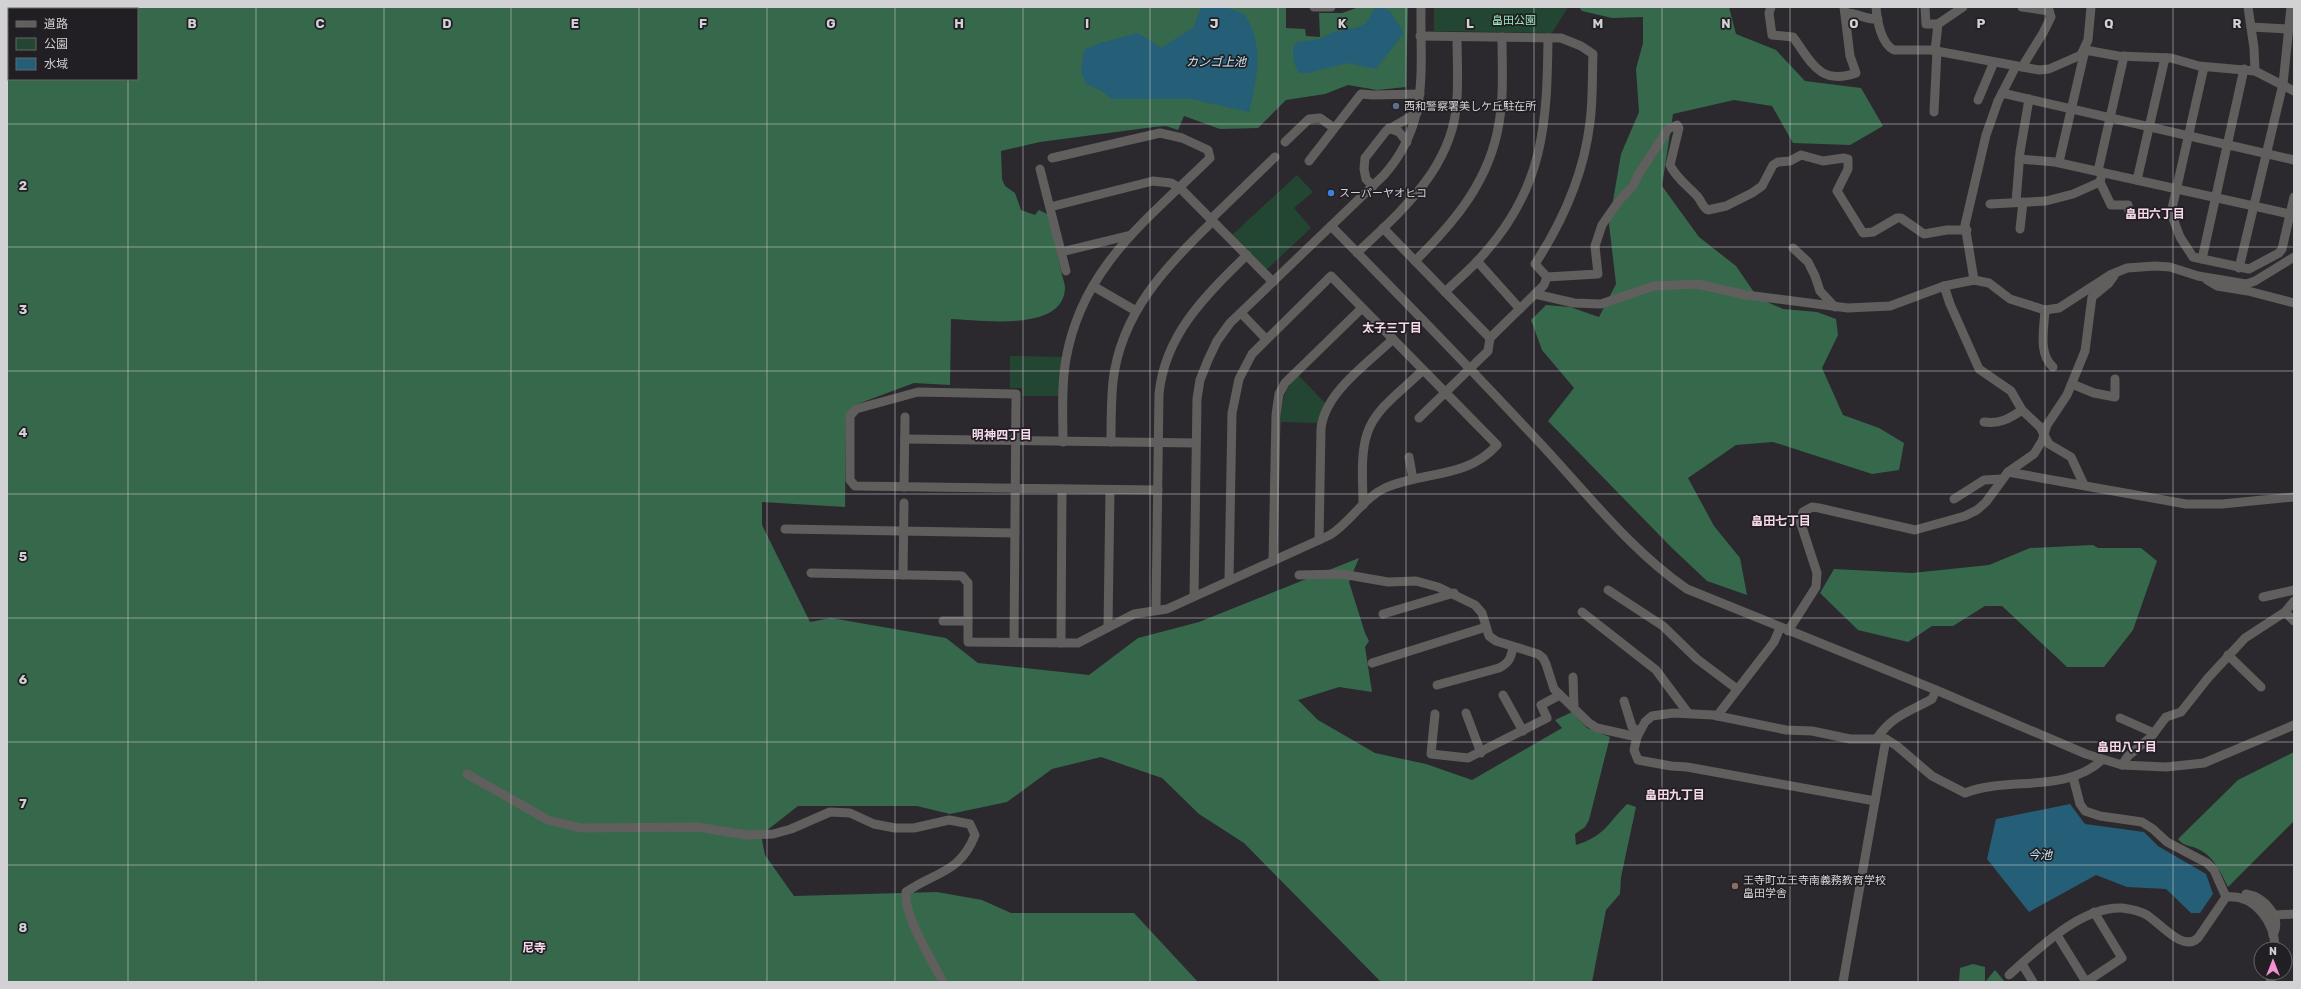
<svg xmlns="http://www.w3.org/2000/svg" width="2301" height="989" viewBox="0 0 2301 989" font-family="Rubik,'Noto Sans JP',sans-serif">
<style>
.green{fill:#234632}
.forest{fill:#36684c;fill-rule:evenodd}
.water{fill:#255e77}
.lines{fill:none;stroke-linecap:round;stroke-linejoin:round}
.minor{stroke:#605f5d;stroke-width:9}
.grid{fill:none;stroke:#d2d1d3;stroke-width:1;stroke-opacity:0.55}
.service-dot{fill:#5c6f8a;stroke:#211f23;stroke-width:1.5}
.shop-dot{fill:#3f7fe0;stroke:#211f23;stroke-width:1.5}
.education-dot{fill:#8d6e63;stroke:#211f23;stroke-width:1.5}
.labels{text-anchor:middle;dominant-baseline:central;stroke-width:3.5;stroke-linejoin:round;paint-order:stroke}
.park-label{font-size:11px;fill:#9cebbd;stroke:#211f23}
.poi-label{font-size:11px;fill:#d2d1d3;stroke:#211f23;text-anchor:start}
.water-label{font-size:12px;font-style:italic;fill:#c8e8f9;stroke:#211f23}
.neighbourhood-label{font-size:12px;font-weight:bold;fill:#f8daec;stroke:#211f23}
.grid-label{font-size:13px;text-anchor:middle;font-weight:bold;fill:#d2d1d3;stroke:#211f23;stroke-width:3.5;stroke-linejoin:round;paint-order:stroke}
</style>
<rect width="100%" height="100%" fill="#2b292d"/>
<g class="green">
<path d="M 1434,7 L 1568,7 L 1552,33 L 1434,31 Z"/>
<path d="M 1297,175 L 1313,192 L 1294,208 L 1311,228 L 1265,271 L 1232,235 Z"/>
<path d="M 1010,356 L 1062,357 L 1059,375 L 1060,396 L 1022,396 L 1022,388 L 1010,388 Z"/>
<path d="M 1298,375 L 1325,403 L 1318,423 L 1281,422 C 1281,402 1284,389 1298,375 Z"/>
</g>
<g class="forest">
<path d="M 7,7 L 1286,7 L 1286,28 L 1305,29 L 1306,36 L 1320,37 L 1319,13 L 1342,13 L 1359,7 L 1408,7 L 1406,87 L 1377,90 L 1348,85 L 1325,94 L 1286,100 L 1258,128 L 1220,129 L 1184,116 L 1178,130 L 1166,126 L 1154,127 L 1040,142 L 1001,151 L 1002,179 L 1005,186 L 1015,193 L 1021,210 L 1035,215 L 1039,210 L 1049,215 C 1052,232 1056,249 1060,266 C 1061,273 1064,280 1065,287 C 1065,333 980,320 951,319 L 950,385 L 914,383 L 855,405 L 846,415 L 845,507 L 762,502 L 762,525 L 810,622 L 831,618 L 946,638 L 978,663 L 1089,675 L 1138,638 L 1199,622 L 1359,558 L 1349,582 L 1365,633 L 1369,641 L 1365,647 L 1372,692 L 1339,687 L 1298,700 L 1318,720 L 1375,753 L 1426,764 L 1472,780 L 1562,728 L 1555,720 L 1572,712 L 1587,728 L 1610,737 L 1589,820 L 1585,827 L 1575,834 L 1576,845 C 1605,836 1607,824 1627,804 L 1636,807 L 1621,877 L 1620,894 L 1606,910 L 1592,982 L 1381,982 L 1244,843 L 1199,814 L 1162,778 L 1101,757 L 1052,769 L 1007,802 L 950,814 L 917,806 L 798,806 L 761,835 L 765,855 L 794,896 L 937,892 L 982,900 L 1011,913 L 1134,913 L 1198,982 L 7,982 ZM 9,9 L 137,9 L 137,79 L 9,79 Z"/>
<path d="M 1579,7 L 1729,7 L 1736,34 L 1776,50 L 1805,81 L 1861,88 L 1883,126 L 1850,145 L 1793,143 L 1772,106 L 1734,100 L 1673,114 L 1662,186 L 1699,237 L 1736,266 L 1758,298 L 1783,309 L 1817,312 L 1836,319 L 1838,335 L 1822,368 L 1843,415 L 1879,428 L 1904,443 L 1899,470 L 1872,474 L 1773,442 L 1736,445 L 1688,478 L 1714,526 L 1740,558 L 1747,595 L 1707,581 L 1671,547 L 1548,421 L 1574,388 L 1542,350 L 1531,320 L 1546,305 L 1570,307 L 1599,317 L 1616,284 L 1609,224 L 1621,154 L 1639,112 L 1636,69 L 1643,43 L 1643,17 L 1612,18 L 1582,11 Z"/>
<path d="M 2093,545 L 2098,548 L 2141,548 L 2157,561 L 2133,630 L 2104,667 L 2067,667 L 2002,606 L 1985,606 L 1953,626 L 1932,626 L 1908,642 L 1858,630 L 1820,593 L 1834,569 L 1912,573 L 1989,565 L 2030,548 Z"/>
<path d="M 2294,752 L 2294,821 L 2228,887 C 2221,873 2214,857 2200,850 C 2192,845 2184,847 2178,839 L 2238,780 Z"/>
<path d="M 1973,964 L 1985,967 L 1985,982 L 1959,982 L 1960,968 Z"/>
<path d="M 1995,970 L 2005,982 L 1985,982 Z"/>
</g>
<g class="water">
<path d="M 1201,7 L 1224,7 L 1245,14 C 1264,49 1258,75 1249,112 L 1191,99 L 1112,99 L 1100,90 L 1086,84 L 1081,71 L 1084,50 L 1100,43 L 1138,33 L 1161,48 L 1194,27 Z"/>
<path d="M 1381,7 L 1390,11 L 1404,33 L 1376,69 L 1348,63 L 1308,73 L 1299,73 C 1293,64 1293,56 1293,46 L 1298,42 L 1320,39 L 1333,32 L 1358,27 L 1366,23 L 1375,8 Z"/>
<path d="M 2070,804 L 2085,824 L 2144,832 L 2158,846 L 2206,874 L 2213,894 L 2200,913 L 2191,913 L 2166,889 L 2127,887 L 2096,875 L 2029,912 L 1987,859 L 1996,819 Z"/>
</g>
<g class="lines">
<g class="minor">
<path d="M 1314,7 L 1331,7"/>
<path d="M 1771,7 L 1769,13 L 1772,35 L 1793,37 C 1811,61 1819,86 1856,73 L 1850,56 L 1844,7"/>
<path d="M 1876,7 C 1877,20 1881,44 1894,50 L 1931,50 L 2039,70 L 2049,69 L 2081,55 L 2088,40 L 2091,7"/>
<path d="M 1925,7 L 1926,24 L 1938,24"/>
<path d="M 2022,7 L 2049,11"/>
<path d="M 2248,7 L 2254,48 L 2255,71"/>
<path d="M 1846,13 C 1858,13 1866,20 1878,19"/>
<path d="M 2251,27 L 2289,29"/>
<path d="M 1420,36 L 1561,38 L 1581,46 L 1593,54 C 1592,77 1593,100 1590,122 C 1584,174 1563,221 1535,264 L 1547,277"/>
<path d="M 1935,51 L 1938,24 L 1963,7"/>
<path d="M 2022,67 L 2043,33 L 2051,17 L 2048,7"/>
<path d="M 2204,67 L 2171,213 L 2180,237 L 2193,257 L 2249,269 L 2279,253 L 2282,249 L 2294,197"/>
<path d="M 2002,93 L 2294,160"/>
<path d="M 1978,100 L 1994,62"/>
<path d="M 1934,112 L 1937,51"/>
<path d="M 1389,128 L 1399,132 L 1407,142"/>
<path d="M 1285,142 L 1309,119 L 1320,118 L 1334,128"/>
<path d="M 1052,158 L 1160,133 L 1182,138 L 1208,150 L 1210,158 C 1148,219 1082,267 1066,359 C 1061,386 1063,415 1063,442"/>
<path d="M 2019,159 L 2055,162 L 2294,215"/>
<path d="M 1309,161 L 1361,94 L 1373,95 L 1420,94"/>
<path d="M 2059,162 L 2085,50 L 2118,56 L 2171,58 L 2199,66 L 2255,71 L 2294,91"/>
<path d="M 1040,169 L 1066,271"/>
<path d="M 2098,171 L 2124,56"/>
<path d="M 2101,178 L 2100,182 L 2111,205 L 2128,205 L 2130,216"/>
<path d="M 2137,180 L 2165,58"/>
<path d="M 1373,186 L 1366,179 L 1364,169 L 1365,158 L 1386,131 L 1417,113"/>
<path d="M 2016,202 L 2020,152 L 2029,99"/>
<path d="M 1990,204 L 2046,201 L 2073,194 L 2100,182"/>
<path d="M 1050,207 L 1153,181 L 1171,183 L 1180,188 L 1273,282"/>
<path d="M 1211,219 L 1275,157"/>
<path d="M 1331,226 C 1401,297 1471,369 1539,442 C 1586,492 1630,550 1687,589 L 1936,690 L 2086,754 L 2122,765 L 2166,767 L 2204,763 L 2294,725"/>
<path d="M 1383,228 L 1490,338"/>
<path d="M 2020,229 L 2023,202"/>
<path d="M 1793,248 L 1808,262 L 1815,276 L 1820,291 L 1835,307"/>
<path d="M 1061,252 L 1131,235"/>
<path d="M 1357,253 C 1400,212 1448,172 1456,110 C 1459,86 1457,61 1457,37"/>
<path d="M 2202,259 L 2244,69"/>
<path d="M 1415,261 C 1455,222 1490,180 1499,123 C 1504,95 1502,66 1502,37"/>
<path d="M 1477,261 L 1520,309"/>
<path d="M 2239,268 L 2283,84 L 2291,7"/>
<path d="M 1974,280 L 1965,225 L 1986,135 L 1998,101 L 2016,66"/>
<path d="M 2207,280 L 2217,286 L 2248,291 L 2294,303"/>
<path d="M 1093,286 L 1136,311"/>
<path d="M 1944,286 L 1950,304 L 1979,369 L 2011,391 L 2022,410 L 2040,427 L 2049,444 L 2071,457 L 2084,485"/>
<path d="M 1445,292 C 1457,280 1471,269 1482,256 C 1544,188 1547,124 1548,38"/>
<path d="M 1535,294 L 1544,285 L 1547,277 L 1598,274 L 1595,246 L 1602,225 L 1618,202 L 1633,186 L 1638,175 L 1668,129 L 1677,125 L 1679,128 L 1670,165 C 1676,178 1688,186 1697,196 C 1702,201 1702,207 1708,210 L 1726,206 L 1752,193 L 1762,186 L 1773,165 L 1778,162 L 1790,161 L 1801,155 L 1823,161 L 1844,158 L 1848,159 L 1848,169 L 1837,191 L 1863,233 L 1873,232 L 1897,218 L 1901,218 L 1924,234 L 1947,230 L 1967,230"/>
<path d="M 2045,310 C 2044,329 2038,354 2053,367"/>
<path d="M 1241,313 L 1266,339"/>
<path d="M 2072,384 L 2094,393 L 2115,397 L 2115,379"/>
<path d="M 1419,418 L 1488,351 L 1490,338 L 1535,294 L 1574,303 L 1601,304 L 1654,286 L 1697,284 L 1746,295 L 1848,308 L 1890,306 L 1944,286 L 1974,280 L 1989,283 L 2010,299 L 2045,310 L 2059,308 L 2110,275 L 2127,268 L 2155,266 L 2170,267 L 2198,276 L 2246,284 L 2255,281 L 2294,257"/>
<path d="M 1984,422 C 2000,424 2009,419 2022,410"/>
<path d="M 905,439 L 1196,443"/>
<path d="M 1111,442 C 1111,422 1111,401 1113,381 C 1121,313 1166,266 1213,221"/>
<path d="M 1409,457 L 1413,479"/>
<path d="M 2008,472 L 2186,504 L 2222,504 L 2294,497"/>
<path d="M 904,487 L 905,417"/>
<path d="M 1954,499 L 1984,480 L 2002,479"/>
<path d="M 1363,505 C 1363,482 1360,456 1367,434 C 1375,408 1404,389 1423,370"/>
<path d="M 785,529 L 1015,533"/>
<path d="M 1319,540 L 1321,429 C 1324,393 1368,363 1393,339"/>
<path d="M 1273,561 L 1276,415 L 1279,394 L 1285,383 L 1362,308"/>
<path d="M 811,573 L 962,576 L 968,583 L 968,642 L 1078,643 L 1134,614 L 1167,609 L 1330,535 C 1351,522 1363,498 1385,488 C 1423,471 1467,479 1497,445 L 1331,276 L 1252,354 L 1239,379 L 1232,413 L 1229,580"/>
<path d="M 903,575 L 904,503"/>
<path d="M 1299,575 L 1342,574 L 1388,582 L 1416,581 L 1438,587 L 1475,605 L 1482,613 L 1489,636 L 1496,641 L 1538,654 L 1543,658 L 1546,664 L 1554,689 L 1589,723 L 1597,728 L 1637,737"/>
<path d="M 1608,590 L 1663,626 L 1697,659 L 1737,689"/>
<path d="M 1194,596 L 1197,399 L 1200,380 L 1208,360 L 1217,341 L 1230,323 L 1384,175 C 1430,123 1420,71 1421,7"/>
<path d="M 2263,597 L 2294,590"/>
<path d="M 1156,610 L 1159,394 C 1165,334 1206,295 1247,255"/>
<path d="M 1582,612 L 1656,670 L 1688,713"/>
<path d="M 2285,612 L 2294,621"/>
<path d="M 1383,614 L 1454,593"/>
<path d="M 943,621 L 968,621"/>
<path d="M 1108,627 L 1110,490"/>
<path d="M 1788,631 L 1816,587 L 1817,573 L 1800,521 L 1803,512 L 1812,507 L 1819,508 L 1915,530 L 1965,516 L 1977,510 L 1986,502 L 2008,472 L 2034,454 L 2042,441 L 2047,425 L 2067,395 L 2085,351 L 2092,297 L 2109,283 L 2114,276"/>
<path d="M 1014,642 C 1014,560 1015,477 1016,394 L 918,392 L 856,409 L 850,416 L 850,480 L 855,486 L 1158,490"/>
<path d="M 1061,643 L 1062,489"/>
<path d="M 2228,655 L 2261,687"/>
<path d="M 1372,663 L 1486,627"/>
<path d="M 1573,677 L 1574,707"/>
<path d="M 1437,685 L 1499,668 C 1509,663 1511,658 1513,647"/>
<path d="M 1503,695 L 1523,731"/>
<path d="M 1624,701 L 1632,727 L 1639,732"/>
<path d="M 1466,713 L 1481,753"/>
<path d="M 1435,714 L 1431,754 L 1468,758 L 1547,718 L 1541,705 L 1560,695"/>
<path d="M 1717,716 L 1774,642 L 1780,628"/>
<path d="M 2120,718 L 2154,733"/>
<path d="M 1877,738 C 1893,715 1909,712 1932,699 L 1936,690"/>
<path d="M 2122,765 L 2128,756 L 2151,737 L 2166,717 L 2181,712 L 2208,678 L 2245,638 L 2285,612 L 2294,601"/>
<path d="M 467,774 L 548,820 L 581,828 L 697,827 L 747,835 L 773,834 L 791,829 L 830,812 L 850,813 L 874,824 L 895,828 L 914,828 L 949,820 L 970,824 L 975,835 C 960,873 937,871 906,892 C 903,914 932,961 943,982"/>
<path d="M 2073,777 L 2080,804 L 2085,811 L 2100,816 L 2142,822 L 2153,829 L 2167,842 L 2207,863 L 2214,870 L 2226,897"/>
<path d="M 1875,801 L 1687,767 L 1671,766 L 1638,760 L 1634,750 L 1637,737 L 1645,722 L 1652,716 L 1673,713 L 1713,715 L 1786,730 L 1812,731 L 1850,739 L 1886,739 L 1897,746 L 1932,776 L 1965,793 C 2008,776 2065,794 2102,760"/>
<path d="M 2246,894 C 2264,897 2283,917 2273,935"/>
<path d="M 2274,915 L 2294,914"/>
<path d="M 2057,935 L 2086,982"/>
<path d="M 2022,964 L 2033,982"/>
<path d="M 2009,975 C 2038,949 2081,906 2122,908 C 2129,909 2138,910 2145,914 C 2159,921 2182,953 2198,938 L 2226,897 C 2255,894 2275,922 2275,949"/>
<path d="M 1843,982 L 1886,739"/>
<path d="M 2086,982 L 2122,958 L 2094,912"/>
<path d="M 2270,982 L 2273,973"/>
</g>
</g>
<path class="grid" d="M 128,7 L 128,9M 256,7 L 256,982M 384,7 L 384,982M 511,7 L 511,982M 639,7 L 639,982M 767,7 L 767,982M 895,7 L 895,982M 1023,7 L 1023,982M 1150,7 L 1150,982M 1278,7 L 1278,982M 1406,7 L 1406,982M 1534,7 L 1534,982M 1662,7 L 1662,982M 1790,7 L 1790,982M 1918,7 L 1918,982M 2045,7 L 2045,982M 2173,7 L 2173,982M 128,79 L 128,982M 7,124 L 2294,124M 7,247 L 2294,247M 7,371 L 2294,371M 7,494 L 2294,494M 7,618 L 2294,618M 7,742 L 2294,742M 7,865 L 2294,865"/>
<circle class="service-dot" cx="1396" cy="106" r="4"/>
<circle class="shop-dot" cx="1331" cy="193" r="4"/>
<circle class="education-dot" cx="1735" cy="886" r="4"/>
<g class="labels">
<g class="park-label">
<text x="1514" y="20">畠田公園</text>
</g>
<g class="poi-label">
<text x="1404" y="106">西和警察署美しケ丘駐在所</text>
<text x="1339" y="193">スーパーヤオヒコ</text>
<text x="1743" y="880">王寺町立王寺南義務教育学校<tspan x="1743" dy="13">畠田学舎</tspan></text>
</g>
<g class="water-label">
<text x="1216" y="62">カンゴ上池</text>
<text x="2040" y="855">今池</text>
</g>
<g class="neighbourhood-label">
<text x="2155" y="214">畠田六丁目</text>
<text x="1392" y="328">太子三丁目</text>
<text x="1002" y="435">明神四丁目</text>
<text x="1781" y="521">畠田七丁目</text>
<text x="2127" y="747">畠田八丁目</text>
<text x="1675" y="795">畠田九丁目</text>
<text x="534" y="948">尼寺</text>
</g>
</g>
<g class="grid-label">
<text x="192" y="28">B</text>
<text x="320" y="28">C</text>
<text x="447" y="28">D</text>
<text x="575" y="28">E</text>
<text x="703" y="28">F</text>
<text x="831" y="28">G</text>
<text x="959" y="28">H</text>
<text x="1087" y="28">I</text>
<text x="1214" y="28">J</text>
<text x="1342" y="28">K</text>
<text x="1470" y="28">L</text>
<text x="1598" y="28">M</text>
<text x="1726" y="28">N</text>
<text x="1854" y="28">O</text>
<text x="1981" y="28">P</text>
<text x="2109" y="28">Q</text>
<text x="2237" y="28">R</text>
<text x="23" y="190">2</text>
<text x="23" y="314">3</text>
<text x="23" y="437">4</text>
<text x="23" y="561">5</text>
<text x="23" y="684">6</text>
<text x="23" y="808">7</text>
<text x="23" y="932">8</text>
</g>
<rect width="2301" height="989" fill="none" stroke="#d2d1d3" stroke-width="16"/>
<rect x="8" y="8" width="130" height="72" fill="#211f23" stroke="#686669"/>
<rect x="16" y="21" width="20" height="6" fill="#605f5d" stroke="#686669"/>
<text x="44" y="28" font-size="12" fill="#d2d1d3">道路</text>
<rect x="16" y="38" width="20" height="12" fill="#234632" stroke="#686669"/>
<text x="44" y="48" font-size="12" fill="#d2d1d3">公園</text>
<rect x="16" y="58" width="20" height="12" fill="#255e77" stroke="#686669"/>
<text x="44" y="68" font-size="12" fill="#d2d1d3">水域</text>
<g transform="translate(2273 961)"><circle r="19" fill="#211f23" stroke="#686669"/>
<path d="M0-3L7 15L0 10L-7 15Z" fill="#f591d2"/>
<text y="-6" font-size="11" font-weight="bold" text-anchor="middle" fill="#d2d1d3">N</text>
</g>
</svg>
